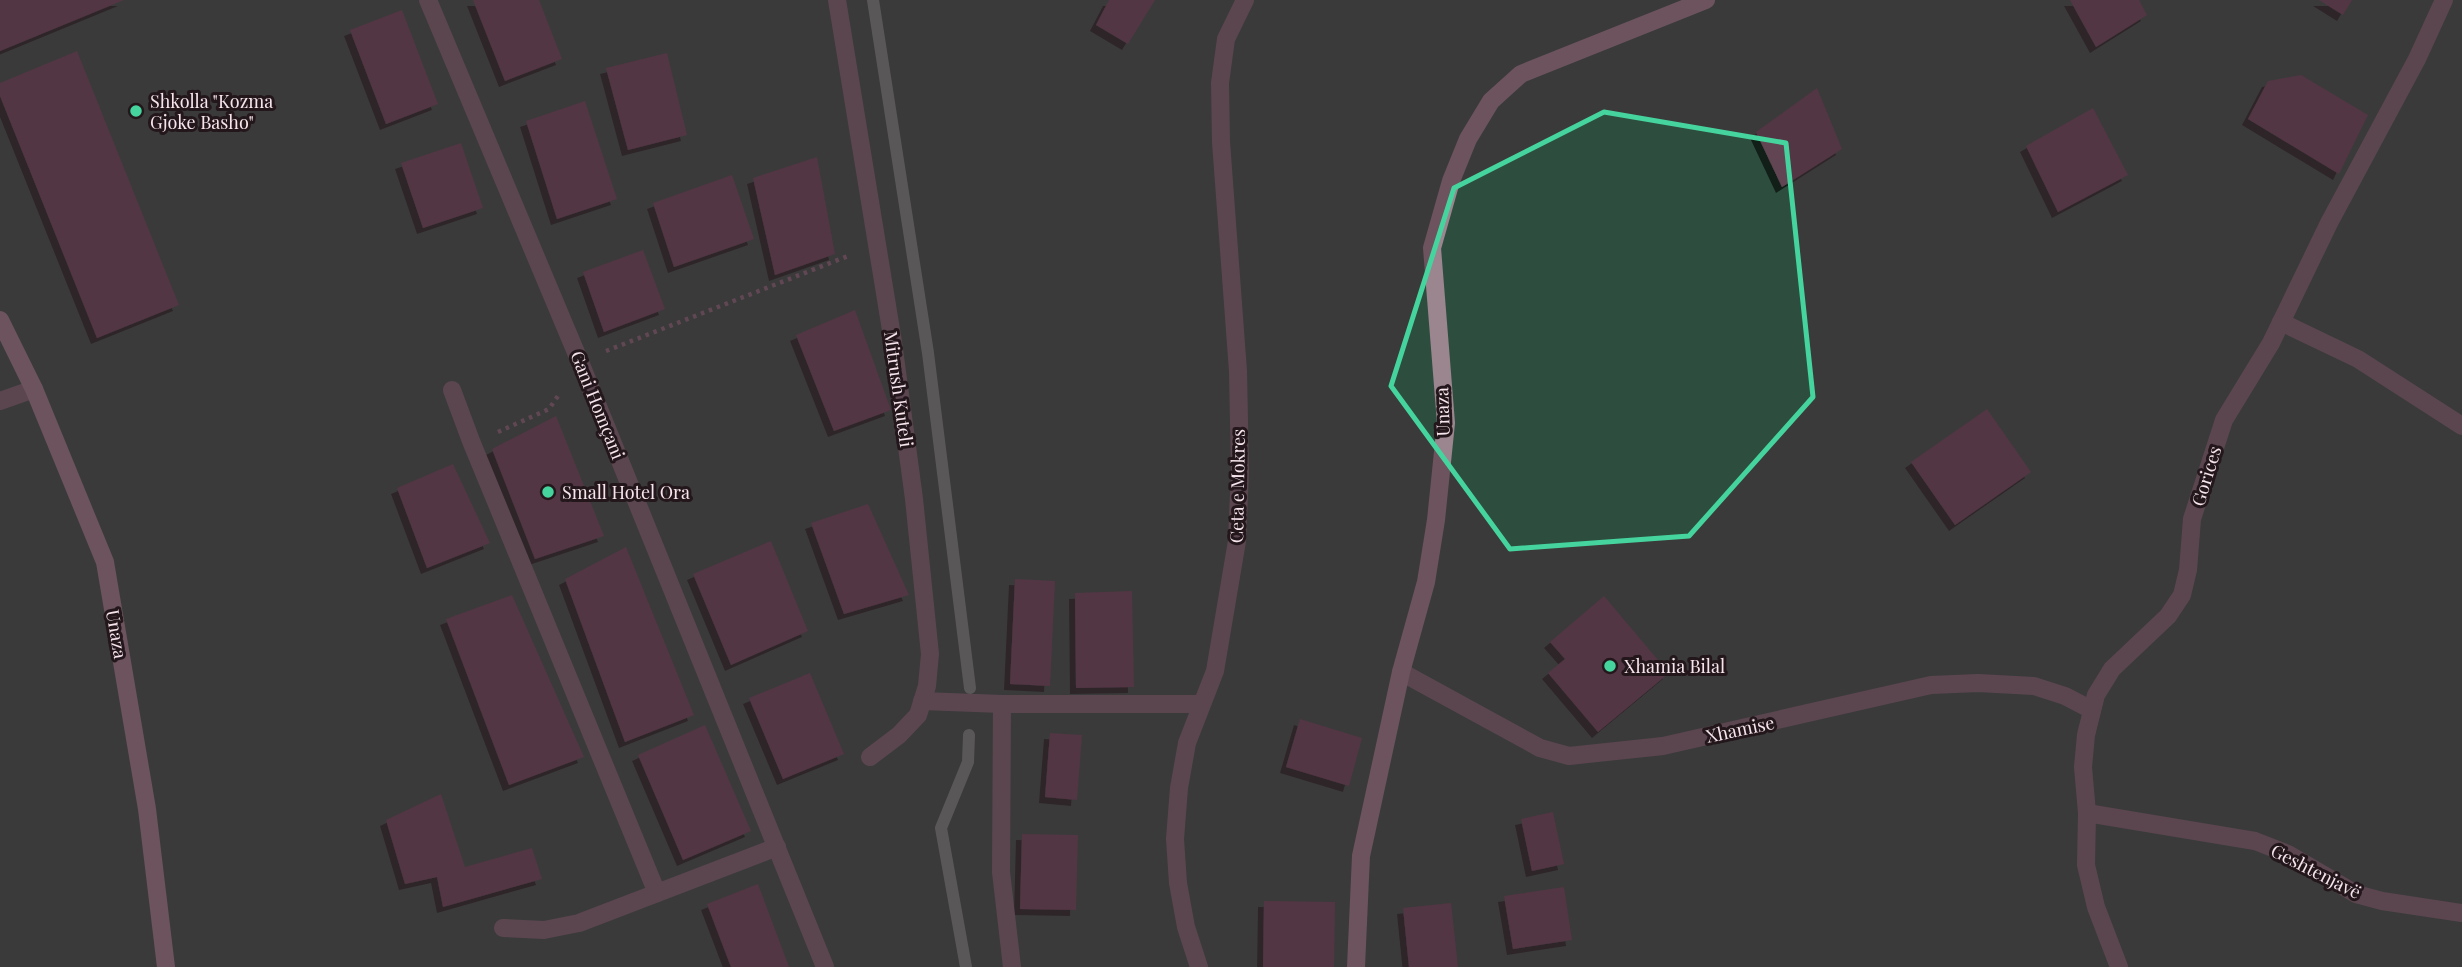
<svg xmlns="http://www.w3.org/2000/svg" width="2462" height="967" viewBox="0 0 2462 967" font-family="'Playfair Display',serif">
<style>
.green{fill:#2d4e3f}
.lines{fill:none;stroke-linecap:round;stroke-linejoin:round}
.stream{stroke:#748e83;stroke-width:12}
.building{fill:#624452;filter:url(#shadow)}
.path{stroke:#846b77;stroke-width:4.5;stroke-dasharray:3.5 5;stroke-linecap:butt}
.street{stroke:#76686e;stroke-width:18}
.secondary{stroke:#9b858f;stroke-width:18}
.marked{fill:none;stroke:#46d49e;stroke-width:5;stroke-linejoin:round}
.poi-dot{fill:#46d49e;stroke:#23171c;stroke-width:2.5}
.labels{text-anchor:middle;dominant-baseline:central;stroke-width:6;stroke-linejoin:round;paint-order:stroke}
.poi-label{font-size:18px;fill:#f7e5ed;stroke:#23171c;text-anchor:start}
.street-label{font-size:18px;fill:#f7e5ed;stroke:#23171c}
</style>
<defs>
<filter id="shadow"><feDropShadow dx="-6" dy="6" stdDeviation="0" flood-color="#0009"/></filter>
</defs>
<rect width="100%" height="100%" fill="#452937"/>
<rect class="green" x="0" y="0" width="2462" height="967"/>
<g class="lines">
<g class="stream">
<path d="M 873,0 L 928,353 L 970,688"/>
<path d="M 966,967 L 941,828 L 968,762 L 969,735"/>
</g>
</g>
<g class="building">
<path d="M 0,0 L 124,0 L 0,51 Z"/>
<path d="M 473,0 L 539,0 L 562,59 L 505,81 Z"/>
<path d="M 1109,0 L 1155,0 L 1128,44 L 1096,25 Z"/>
<path d="M 2070,0 L 2139,0 L 2147,15 L 2096,47 Z"/>
<path d="M 2319,0 L 2352,0 L 2343,15 Z"/>
<path d="M 402,10 L 438,104 L 386,124 L 350,30 Z"/>
<path d="M 77,51 L 179,305 L 97,338 L 0,96 L 0,83 Z"/>
<path d="M 667,53 L 687,135 L 628,150 L 606,68 Z"/>
<path d="M 2301,75 L 2368,115 L 2339,174 L 2248,119 L 2268,81 Z"/>
<path d="M 1817,88 L 1842,149 L 1782,187 L 1756,132 Z"/>
<path d="M 585,101 L 617,199 L 557,219 L 526,121 Z"/>
<path d="M 2093,108 L 2128,175 L 2058,212 L 2026,146 Z"/>
<path d="M 461,143 L 483,208 L 423,228 L 401,163 Z"/>
<path d="M 817,157 L 835,254 L 775,275 L 753,178 Z"/>
<path d="M 732,175 L 754,239 L 674,267 L 653,203 Z"/>
<path d="M 643,250 L 665,309 L 604,332 L 583,272 Z"/>
<path d="M 855,310 L 891,410 L 834,431 L 796,335 Z"/>
<path d="M 1987,409 L 2031,472 L 1955,525 L 1911,462 Z"/>
<path d="M 556,416 L 604,536 L 535,559 L 492,449 Z"/>
<path d="M 453,464 L 490,543 L 427,568 L 397,488 Z"/>
<path d="M 868,504 L 909,595 L 844,614 L 811,523 Z"/>
<path d="M 771,541 L 808,631 L 731,665 L 693,574 Z"/>
<path d="M 626,547 L 694,715 L 625,742 L 565,579 Z"/>
<path d="M 1015,579 L 1055,581 L 1050,686 L 1010,684 Z"/>
<path d="M 1132,591 L 1134,687 L 1076,688 L 1075,593 Z"/>
<path d="M 512,595 L 584,757 L 509,785 L 446,619 Z"/>
<path d="M 1604,596 L 1669,673 L 1598,732 L 1548,673 L 1565,659 L 1550,642 Z"/>
<path d="M 810,673 L 844,754 L 783,779 L 749,698 Z"/>
<path d="M 1300,719 L 1362,738 L 1349,786 L 1286,767 Z"/>
<path d="M 705,725 L 751,831 L 683,860 L 638,755 Z"/>
<path d="M 1050,733 L 1082,735 L 1077,800 L 1045,797 Z"/>
<path d="M 441,794 L 465,867 L 532,848 L 542,879 L 443,907 L 437,877 L 405,884 L 386,820 Z"/>
<path d="M 1553,812 L 1564,864 L 1532,871 L 1521,819 Z"/>
<path d="M 1022,834 L 1078,835 L 1076,910 L 1020,909 Z"/>
<path d="M 758,884 L 789,967 L 731,967 L 707,904 Z"/>
<path d="M 1564,887 L 1572,940 L 1513,949 L 1504,896 Z"/>
<path d="M 1264,901 L 1335,902 L 1334,967 L 1263,967 Z"/>
<path d="M 1451,903 L 1458,967 L 1409,967 L 1403,908 Z"/>
</g>
<g class="lines">
<g class="path">
<path d="M 606,351 L 848,256"/>
<path d="M 498,432 L 549,409 L 560,393"/>
</g>
<g class="street">
<path d="M 428,0 L 580,362 L 825,967"/>
<path d="M 837,0 L 893,342 L 914,499 L 930,654 L 927,686 L 918,715 L 899,735 L 870,757"/>
<path d="M 2281,322 L 2358,359 L 2462,426"/>
<path d="M 452,390 L 471,441 L 657,893"/>
<path d="M 0,401 L 34,389"/>
<path d="M 1401,672 L 1540,748 L 1569,756 L 1663,746 L 1931,685 L 1978,683 L 2034,686 L 2065,696 L 2092,710"/>
<path d="M 922,701 L 1002,704 L 1201,704"/>
<path d="M 1002,704 L 1001,872 L 1012,967"/>
<path d="M 2087,813 L 2255,841 L 2288,854 L 2356,894 L 2382,901 L 2462,913"/>
<path d="M 503,928 L 544,930 L 579,923 L 777,847"/>
<path d="M 1199,967 L 1186,927 L 1178,883 L 1175,839 L 1179,788 L 1187,743 L 1215,671 L 1237,541 L 1240,472 L 1238,371 L 1221,142 L 1220,83 L 1226,39 L 1245,0"/>
<path d="M 2119,967 L 2096,907 L 2086,865 L 2087,813 L 2083,767 L 2086,735 L 2096,695 L 2112,669 L 2168,616 L 2182,595 L 2188,570 L 2192,519 L 2224,420 L 2271,343 L 2329,223 L 2417,59 L 2444,0"/>
</g>
<g class="secondary">
<path d="M 0,320 L 34,389 L 105,562 L 147,809 L 166,967"/>
<path d="M 1356,967 L 1361,856 L 1401,672 L 1426,582 L 1436,520 L 1446,423 L 1432,248 L 1451,181 L 1468,139 L 1491,101 L 1521,74 L 1706,0"/>
</g>
</g>
<path d="M0 0H2462V967H0ZM 1604,112 L 1786,143 L 1813,397 L 1689,536 L 1510,549 L 1391,386 L 1454,188 Z" fill="#452937" fill-opacity=".55" fill-rule="evenodd"/>
<path class="marked" d="M 1604,112 L 1786,143 L 1813,397 L 1689,536 L 1510,549 L 1391,386 L 1454,188 Z"/>
<g class="poi-dot">
<circle cx="136" cy="111" r="7"/>
<circle cx="548" cy="492" r="7"/>
<circle cx="1610" cy="666" r="7"/>
</g>
<g class="labels">
<g class="poi-label">
<text x="150" y="101">Shkolla "Kozma<tspan x="150" dy="21">Gjoke Basho"</tspan></text>
<text x="562" y="492">Small Hotel Ora</text>
<text x="1624" y="666">Xhamia Bilal</text>
</g>
<g class="street-label">
<text transform="translate(899 389) rotate(82)">Mitrush Kuteli</text>
<text transform="translate(598 405) rotate(68)">Gani Homçani</text>
<text transform="translate(1442 412) rotate(-92)">Unaza</text>
<text transform="translate(2206 476) rotate(-73)">Gorices</text>
<text transform="translate(1237 486) rotate(-89)">Ceta e Mokres</text>
<text transform="translate(117 634) rotate(80)">Unaza</text>
<text transform="translate(1740 729) rotate(-12)">Xhamise</text>
<text transform="translate(2316 871) rotate(27)">Geshtenjavë</text>
</g>
</g>
</svg>
